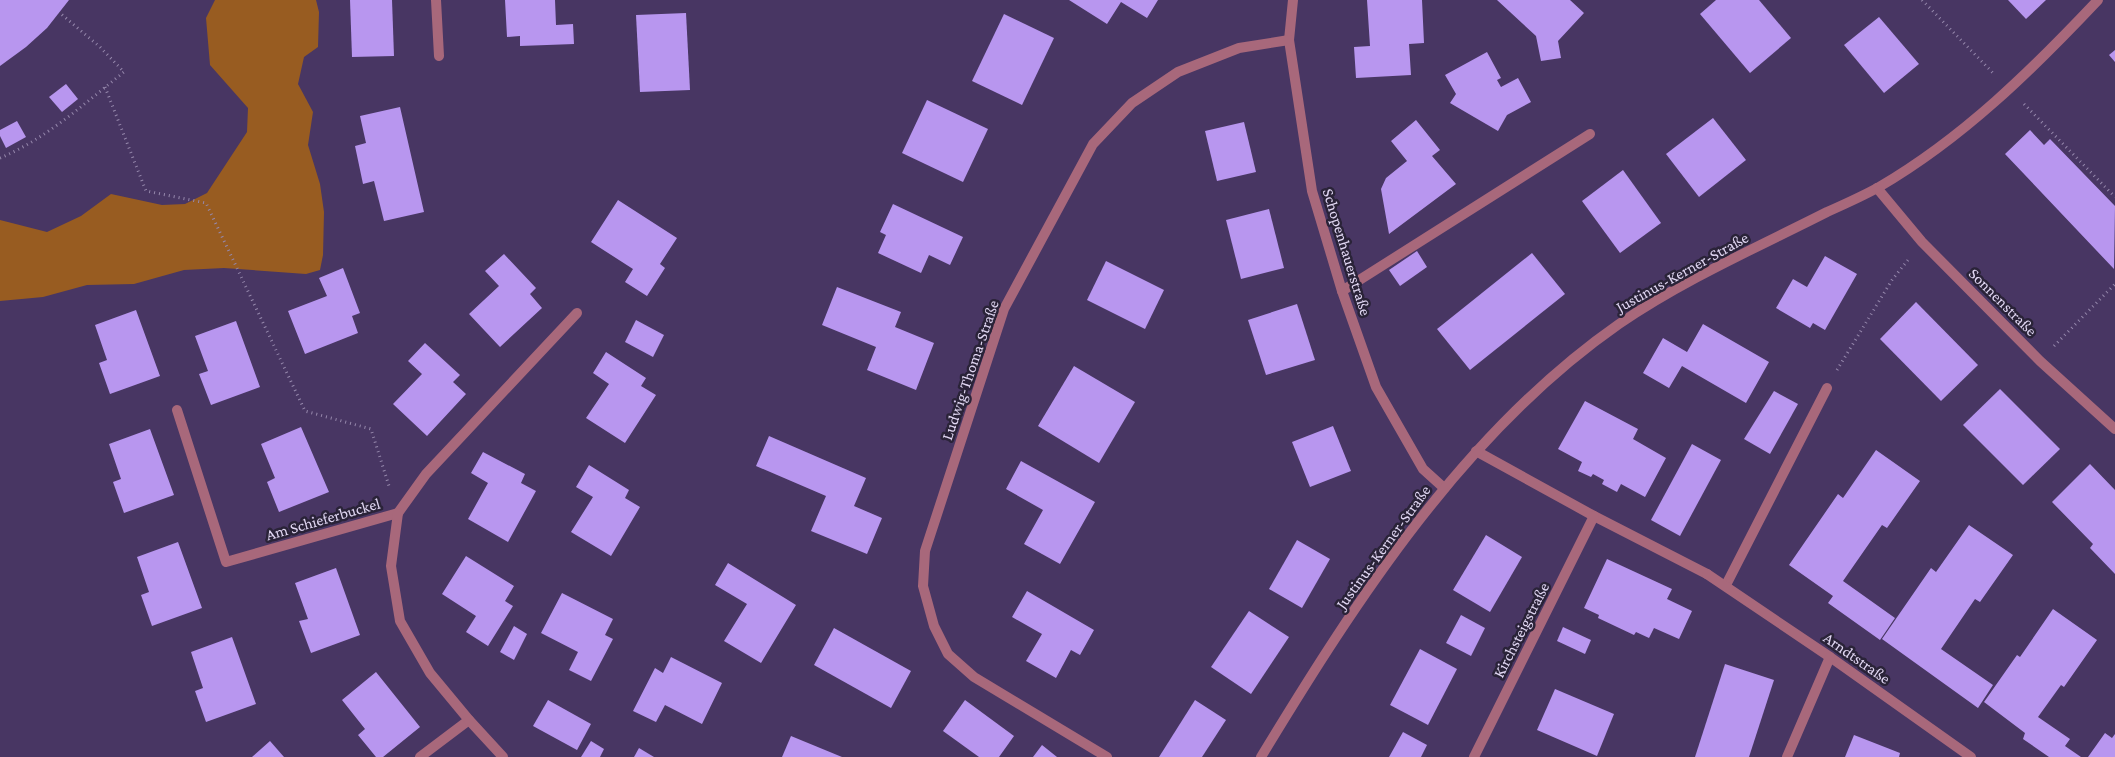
<svg xmlns="http://www.w3.org/2000/svg" width="2115" height="757" viewBox="0 0 2115 757" font-family="'Crimson Pro',serif">
<style>
.green{fill:#985c21}
.building{fill:#b896ef}
.lines{fill:none;stroke-linecap:round;stroke-linejoin:round}
.path{stroke:#9688ac;stroke-width:3;stroke-dasharray:1 4;stroke-linecap:butt}
.service{stroke:#a8687b;stroke-width:10}
.minor{stroke:#a8687b;stroke-width:10}
.tertiary{stroke:#a8687b;stroke-width:10}
.labels{text-anchor:middle;dominant-baseline:central;stroke-width:5;stroke-linejoin:round;paint-order:stroke}
.street-label{font-size:16px;fill:#e1d7f3;stroke:#2a2338}
</style>
<rect width="100%" height="100%" fill="#483663"/>
<path class="green" d="M 215,0 L 316,0 L 319,12 L 318,47 L 304,57 L 298,84 L 313,112 L 308,145 L 320,184 L 324,212 L 323,255 L 320,270 L 306,274 L 224,268 L 184,270 L 134,284 L 87,285 L 43,297 L 0,301 L 0,220 L 47,232 L 81,216 L 111,194 L 162,205 L 185,204 L 207,193 L 247,132 L 248,108 L 210,65 L 206,18 Z"/>
<g class="building">
<path d="M 0,0 L 69,0 L 47,28 L 26,47 L 0,66 Z"/>
<path d="M 350,0 L 392,0 L 394,56 L 352,57 Z"/>
<path d="M 505,0 L 555,0 L 556,25 L 573,24 L 574,44 L 520,46 L 520,36 L 507,37 Z"/>
<path d="M 1069,0 L 1158,0 L 1147,18 L 1121,2 L 1107,24 Z"/>
<path d="M 1367,0 L 1422,0 L 1424,43 L 1409,44 L 1411,75 L 1356,78 L 1354,47 L 1370,46 Z"/>
<path d="M 1497,0 L 1570,0 L 1584,13 L 1558,41 L 1561,58 L 1541,61 L 1536,36 Z"/>
<path d="M 1716,0 L 1759,0 L 1791,38 L 1750,73 L 1700,14 Z"/>
<path d="M 2008,0 L 2046,0 L 2026,19 Z"/>
<path d="M 686,13 L 690,90 L 640,92 L 636,15 Z"/>
<path d="M 1004,14 L 1054,38 L 1022,105 L 972,81 Z"/>
<path d="M 1879,17 L 1919,64 L 1884,93 L 1844,45 Z"/>
<path d="M 2115,50 L 2115,62 L 2109,55 Z"/>
<path d="M 1487,52 L 1501,78 L 1497,80 L 1501,87 L 1518,78 L 1531,102 L 1507,115 L 1498,131 L 1450,103 L 1456,94 L 1445,75 Z"/>
<path d="M 66,84 L 78,99 L 62,112 L 49,97 Z"/>
<path d="M 927,100 L 988,129 L 963,182 L 902,153 Z"/>
<path d="M 400,107 L 424,212 L 384,221 L 374,181 L 363,184 L 355,146 L 366,143 L 360,116 Z"/>
<path d="M 1713,118 L 1746,160 L 1699,197 L 1666,154 Z"/>
<path d="M 1416,120 L 1440,150 L 1432,156 L 1456,184 L 1389,234 L 1381,189 L 1386,178 L 1407,161 L 1391,141 Z"/>
<path d="M 17,121 L 26,137 L 6,148 L 0,136 L 0,130 Z"/>
<path d="M 1244,122 L 1256,172 L 1217,181 L 1205,131 Z"/>
<path d="M 2030,130 L 2044,145 L 2050,139 L 2115,206 L 2114,269 L 2005,154 Z"/>
<path d="M 1623,170 L 1661,223 L 1620,253 L 1582,201 Z"/>
<path d="M 618,200 L 677,238 L 660,264 L 665,268 L 647,296 L 625,282 L 633,269 L 591,242 Z"/>
<path d="M 893,204 L 963,237 L 950,265 L 929,255 L 921,273 L 878,253 L 886,235 L 880,232 Z"/>
<path d="M 1269,209 L 1284,268 L 1241,279 L 1226,220 Z"/>
<path d="M 1417,251 L 1427,267 L 1400,286 L 1389,270 Z"/>
<path d="M 1532,253 L 1565,294 L 1470,370 L 1437,329 Z"/>
<path d="M 504,254 L 536,288 L 530,294 L 542,308 L 500,347 L 469,314 L 499,286 L 485,271 Z"/>
<path d="M 1825,256 L 1857,274 L 1825,330 L 1813,323 L 1810,328 L 1776,308 L 1793,279 L 1807,287 Z"/>
<path d="M 1106,261 L 1164,290 L 1145,329 L 1087,300 Z"/>
<path d="M 343,268 L 360,313 L 352,316 L 358,333 L 305,354 L 288,311 L 327,296 L 319,278 Z"/>
<path d="M 837,287 L 901,312 L 895,327 L 934,343 L 916,390 L 867,370 L 876,347 L 822,325 Z"/>
<path d="M 1916,302 L 1978,365 L 1941,401 L 1880,339 Z"/>
<path d="M 1297,304 L 1315,360 L 1266,375 L 1248,320 Z"/>
<path d="M 136,310 L 160,376 L 110,394 L 99,363 L 107,360 L 95,325 Z"/>
<path d="M 636,320 L 664,335 L 653,357 L 625,342 Z"/>
<path d="M 236,321 L 260,387 L 211,405 L 199,374 L 208,371 L 195,336 Z"/>
<path d="M 1703,324 L 1769,362 L 1746,403 L 1682,366 L 1669,388 L 1643,373 L 1663,338 L 1687,352 Z"/>
<path d="M 425,343 L 460,375 L 453,382 L 466,394 L 427,436 L 393,404 L 422,374 L 408,361 Z"/>
<path d="M 606,352 L 646,378 L 641,386 L 656,395 L 625,443 L 586,418 L 609,384 L 593,373 Z"/>
<path d="M 1074,366 L 1135,402 L 1099,463 L 1038,426 Z"/>
<path d="M 2000,389 L 2060,449 L 2023,485 L 1963,425 Z"/>
<path d="M 1774,391 L 1798,404 L 1770,454 L 1744,439 Z"/>
<path d="M 1585,401 L 1638,429 L 1633,439 L 1666,458 L 1645,497 L 1621,484 L 1617,492 L 1602,484 L 1604,480 L 1593,474 L 1591,477 L 1578,471 L 1582,462 L 1558,449 Z"/>
<path d="M 1333,426 L 1351,471 L 1310,487 L 1292,442 Z"/>
<path d="M 301,427 L 329,492 L 279,512 L 267,482 L 275,478 L 261,444 Z"/>
<path d="M 150,429 L 174,495 L 124,513 L 113,482 L 121,479 L 109,444 Z"/>
<path d="M 769,436 L 866,478 L 854,506 L 882,518 L 867,554 L 811,531 L 826,496 L 756,466 Z"/>
<path d="M 1692,444 L 1721,460 L 1680,536 L 1651,520 Z"/>
<path d="M 1876,450 L 1920,481 L 1887,528 L 1882,525 L 1843,581 L 1895,618 L 1880,640 L 1828,603 L 1833,596 L 1789,565 L 1838,494 L 1843,498 Z"/>
<path d="M 483,452 L 525,474 L 521,483 L 536,491 L 508,542 L 468,519 L 488,483 L 471,473 Z"/>
<path d="M 1021,461 L 1095,502 L 1060,564 L 1024,544 L 1043,510 L 1006,489 Z"/>
<path d="M 2090,464 L 2115,490 L 2115,574 L 2090,548 L 2093,544 L 2052,502 Z"/>
<path d="M 589,465 L 629,490 L 625,498 L 640,507 L 611,556 L 571,532 L 593,497 L 576,487 Z"/>
<path d="M 1969,525 L 2013,555 L 1980,602 L 1975,599 L 1941,649 L 1993,685 L 1978,708 L 1882,639 L 1931,568 L 1936,572 Z"/>
<path d="M 1486,535 L 1522,557 L 1490,612 L 1453,590 Z"/>
<path d="M 1297,540 L 1330,559 L 1302,608 L 1269,589 Z"/>
<path d="M 178,542 L 202,608 L 152,626 L 141,595 L 149,592 L 137,557 Z"/>
<path d="M 466,556 L 514,586 L 505,601 L 513,606 L 488,646 L 466,632 L 476,616 L 442,594 Z"/>
<path d="M 1607,559 L 1672,589 L 1667,599 L 1692,611 L 1679,639 L 1654,628 L 1649,638 L 1636,632 L 1634,635 L 1598,618 L 1599,615 L 1584,608 Z"/>
<path d="M 728,563 L 796,605 L 761,663 L 724,641 L 747,604 L 715,585 Z"/>
<path d="M 336,568 L 360,635 L 311,653 L 299,621 L 308,619 L 295,583 Z"/>
<path d="M 1027,591 L 1094,630 L 1080,655 L 1071,650 L 1056,678 L 1026,661 L 1042,634 L 1012,617 Z"/>
<path d="M 562,593 L 613,619 L 605,635 L 613,639 L 591,681 L 569,670 L 578,652 L 541,633 Z"/>
<path d="M 2053,609 L 2097,640 L 2064,687 L 2061,685 L 2038,717 L 2070,739 L 2065,746 L 2081,757 L 2049,757 L 2023,739 L 2025,733 L 1984,702 L 2017,655 L 2020,657 Z"/>
<path d="M 1249,611 L 1289,637 L 1251,694 L 1211,667 Z"/>
<path d="M 1461,615 L 1485,628 L 1471,656 L 1446,643 Z"/>
<path d="M 514,626 L 527,634 L 514,660 L 500,652 Z"/>
<path d="M 1563,627 L 1591,640 L 1585,654 L 1557,641 Z"/>
<path d="M 834,628 L 911,671 L 891,708 L 814,665 Z"/>
<path d="M 232,637 L 256,704 L 206,722 L 195,691 L 203,688 L 191,652 Z"/>
<path d="M 1420,649 L 1457,669 L 1428,725 L 1390,705 Z"/>
<path d="M 671,657 L 722,683 L 702,724 L 665,705 L 656,722 L 633,711 L 655,668 L 663,673 Z"/>
<path d="M 1725,664 L 1774,680 L 1749,757 L 1695,757 Z"/>
<path d="M 376,672 L 420,727 L 383,757 L 376,757 L 358,735 L 365,729 L 342,700 Z"/>
<path d="M 1555,689 L 1614,714 L 1597,756 L 1537,730 Z"/>
<path d="M 548,700 L 591,724 L 577,750 L 533,726 Z"/>
<path d="M 965,700 L 1014,736 L 999,757 L 979,757 L 943,731 Z"/>
<path d="M 1195,700 L 1226,720 L 1202,757 L 1159,757 Z"/>
<path d="M 1403,732 L 1427,745 L 1421,757 L 1389,757 Z"/>
<path d="M 2105,733 L 2112,738 L 2115,734 L 2115,757 L 2088,757 Z"/>
<path d="M 1854,735 L 1900,753 L 1899,757 L 1845,757 Z"/>
<path d="M 791,736 L 842,757 L 782,757 Z"/>
<path d="M 270,741 L 284,757 L 252,757 Z"/>
<path d="M 591,741 L 604,749 L 600,757 L 581,757 Z"/>
<path d="M 1042,745 L 1057,757 L 1033,757 Z"/>
<path d="M 639,748 L 654,757 L 634,757 Z"/>
</g>
<g class="lines">
<g class="path">
<path d="M 1922,0 L 1993,73"/>
<path d="M 105,87 L 146,191 L 206,203 L 305,411 L 371,429 L 389,486"/>
<path d="M 2024,104 L 2115,197"/>
<path d="M 0,158 C 46,139 85,103 124,72 L 100,47 L 60,13"/>
<path d="M 2054,346 L 2115,284"/>
<path d="M 1837,370 L 1892,280 L 1908,260"/>
</g>
<g class="service">
<path d="M 1342,291 L 1590,134"/>
<path d="M 177,410 L 226,562 L 398,513 L 426,474 L 577,313"/>
<path d="M 1476,451 L 1594,516 L 1707,574"/>
<path d="M 1726,585 L 1827,388"/>
<path d="M 420,757 L 469,720"/>
<path d="M 1474,757 L 1594,516"/>
</g>
<g class="minor">
<path d="M 436,0 L 439,56"/>
<path d="M 1293,0 L 1289,40 L 1312,191 L 1342,291 L 1376,387 L 1423,469 L 1444,488"/>
<path d="M 1877,188 L 1922,242 L 2040,361 L 2115,429"/>
<path d="M 398,513 L 391,566 L 400,621 L 430,673 L 469,720 L 503,757"/>
<path d="M 1707,574 L 1830,657 L 1971,757"/>
<path d="M 1107,757 L 974,677 L 948,654 L 934,626 L 923,586 L 925,551 L 1004,309 L 1093,144 L 1132,103 L 1178,72 L 1239,48 L 1289,40"/>
<path d="M 1787,757 L 1830,657"/>
</g>
<path class="tertiary" d="M 1261,757 C 1357,599 1464,432 1619,324 C 1683,280 1758,247 1827,212 C 1845,204 1863,196 1879,187 C 1963,138 2032,70 2098,0"/>
</g>
<g class="labels">
<g class="street-label">
<text transform="translate(1347 252) rotate(73)">Schopenhauerstraße</text>
<text transform="translate(1682 272) rotate(-29)">Justinus-Kerner-Straße</text>
<text transform="translate(2003 302) rotate(45)">Sonnenstraße</text>
<text transform="translate(970 370) rotate(-71)">Ludwig-Thoma-Straße</text>
<text transform="translate(323 519) rotate(-16)">Am Schieferbuckel</text>
<text transform="translate(1383 547) rotate(-54)">Justinus-Kerner-Straße</text>
<text transform="translate(1521 630) rotate(-63)">Kirchsteigstraße</text>
<text transform="translate(1857 658) rotate(35)">Arndtstraße</text>
</g>
</g>
</svg>
